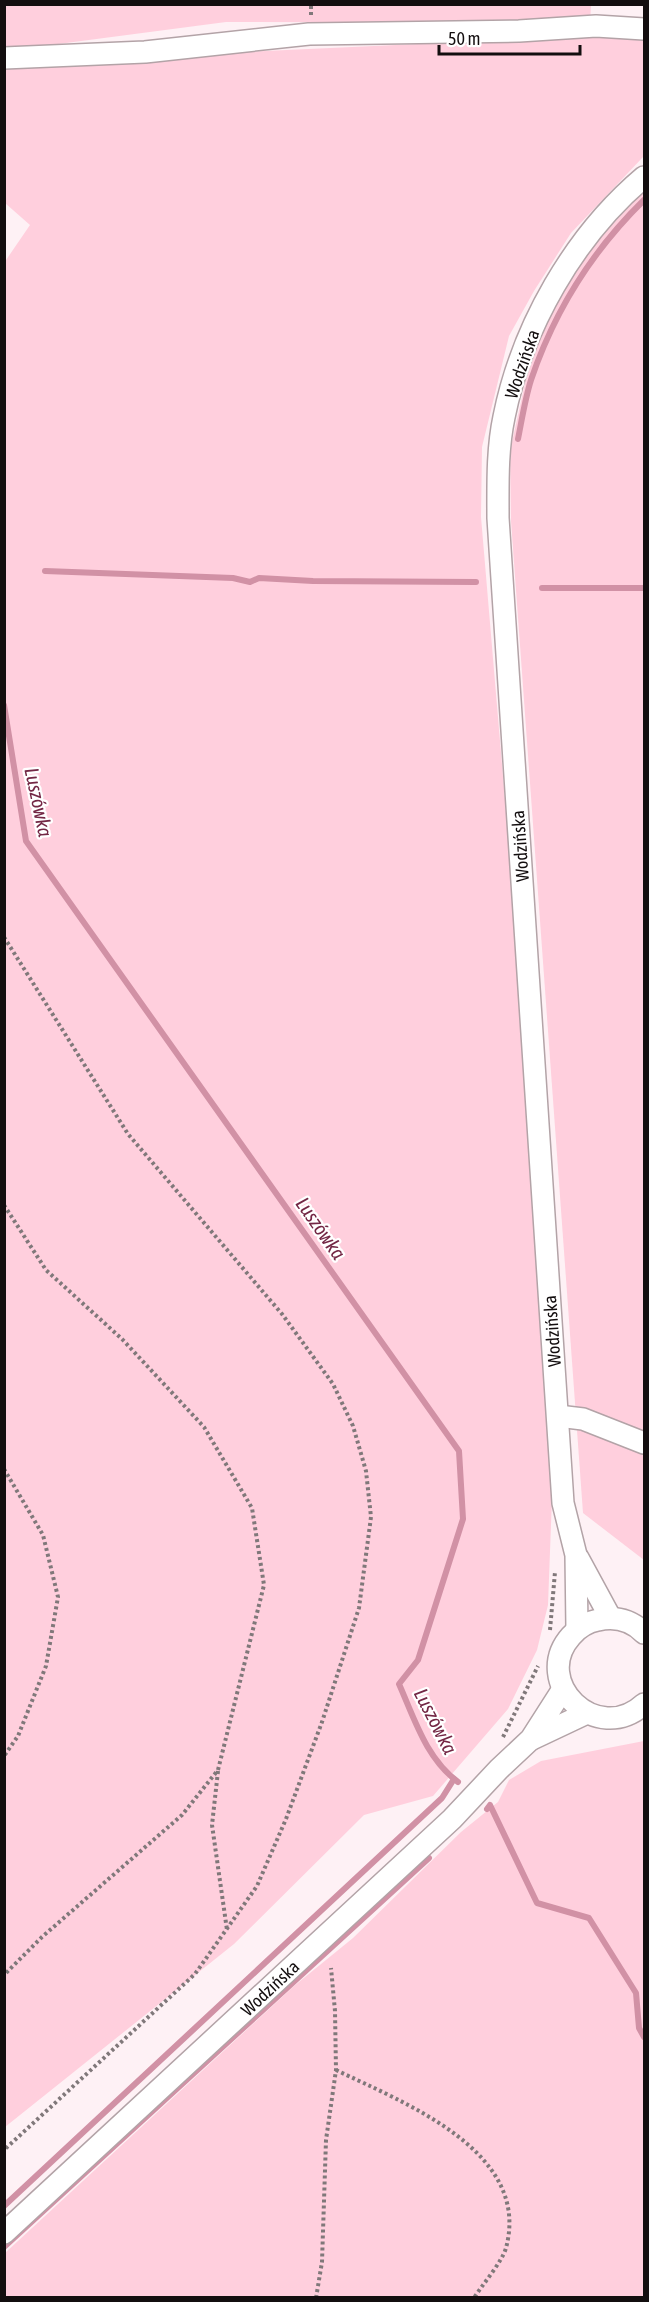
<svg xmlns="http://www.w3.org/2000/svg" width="649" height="2302" viewBox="0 0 649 2302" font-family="'Asap Condensed',sans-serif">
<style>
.green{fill:#ffcfdd}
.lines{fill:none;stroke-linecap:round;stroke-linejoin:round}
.stream{stroke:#d191a5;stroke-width:6}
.minor-casing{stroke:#b3a3a7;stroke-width:24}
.path{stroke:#80787a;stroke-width:4;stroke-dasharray:3 3;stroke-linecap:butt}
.minor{stroke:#fff;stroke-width:21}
.labels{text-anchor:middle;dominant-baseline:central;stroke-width:4.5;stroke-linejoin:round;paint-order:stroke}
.street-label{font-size:18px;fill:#130e0f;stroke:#fff}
.water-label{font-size:20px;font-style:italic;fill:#732745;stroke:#fff}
</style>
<rect width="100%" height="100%" fill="#fef1f5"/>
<g class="green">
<path d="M 4,5 L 591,5 L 590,23 L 226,22 L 5,51 Z"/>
<path d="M 593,36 L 644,38 L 644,156 L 571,233 L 534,291 L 509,336 L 482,447 L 481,517 L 513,894 L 552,1498 L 548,1605 L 537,1650 L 508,1709 L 433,1796 L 364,1815 L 234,1944 L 5,2127 L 4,263 L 30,225 L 5,203 L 5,63 Z"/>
<path d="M 644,191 L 644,1560 L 583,1513 L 511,521 L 510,451 L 526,379 L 550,311 L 590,248 Z"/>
<path d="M 644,1741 L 644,2297 L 5,2297 L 5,2253 L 294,1986 L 353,1938 L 461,1832 L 498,1802 L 509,1780 L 541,1761 Z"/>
</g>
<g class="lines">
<g class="stream">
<path d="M 518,439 C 522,419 525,399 531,380 C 554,312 593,250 644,200"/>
<path d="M 45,571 L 233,578 L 250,582 L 259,578 L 313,581 L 476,582"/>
<path d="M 542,588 L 644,588"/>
<path d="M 4,705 L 26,841 L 459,1451 L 463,1519 L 418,1660 L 399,1684 C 415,1720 426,1758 458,1782"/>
<path d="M 487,1809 L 490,1805 L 537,1903 L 589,1918 L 636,1993 L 639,2028 L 644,2037"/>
<path d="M 4,2206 L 442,1798 L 454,1779"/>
<path d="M 4,2247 L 429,1858"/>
</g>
<defs>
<g id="minor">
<path d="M 4,58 L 145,52 L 309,34 L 519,31 L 596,26 L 644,29"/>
<path d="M 558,1416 L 583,1419 L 644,1443"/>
<path d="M 578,1558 L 610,1617"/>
<path d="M 577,1629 L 576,1555 L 563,1503 L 498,518 C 498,484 497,450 504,417 C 522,327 574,236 644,177"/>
<path d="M 644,1633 C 631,1620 616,1616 598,1620 C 587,1622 578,1628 571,1636 C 530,1682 597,1747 644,1704"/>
<path d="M 532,1739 L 587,1713"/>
<path d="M 4,2233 L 452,1819 L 499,1769 L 531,1739 L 563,1689"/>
</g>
</defs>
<use href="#minor" class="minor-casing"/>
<g class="path">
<path d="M 311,15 L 311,4"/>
<path d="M 4,937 L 128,1134 L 282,1314 L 333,1384 L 353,1426 L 366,1471 L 371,1517 L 359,1608 L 322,1722 L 286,1819 L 257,1886 L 195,1974 L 4,2150"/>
<path d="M 4,1205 L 46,1270 L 122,1339 L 204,1427 L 252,1508 L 264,1585 L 218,1770 L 182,1815 L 42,1937 L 4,1975"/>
<path d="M 4,1469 L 43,1535 L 58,1597 L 46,1666 L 18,1736 L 4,1756"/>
<path d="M 550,1630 L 555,1572"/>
<path d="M 503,1737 L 538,1666"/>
<path d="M 218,1771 L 212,1825 L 227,1930"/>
<path d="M 336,2070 C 404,2103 532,2151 506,2248 C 502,2262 482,2285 474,2298"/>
<path d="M 316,2298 L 322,2262 L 326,2140 L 336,2070 L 335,2011 L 331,1968"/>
</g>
<use href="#minor" class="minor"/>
</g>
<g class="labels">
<g class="street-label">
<text transform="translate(522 364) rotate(-71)">Wodzińska</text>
<text transform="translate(520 846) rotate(-94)">Wodzińska</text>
<text transform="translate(552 1331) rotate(-94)">Wodzińska</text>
<text transform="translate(270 1988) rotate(-43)">Wodzińska</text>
</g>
<g class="water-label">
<text transform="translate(39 802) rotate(78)">Luszówka</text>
<text transform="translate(321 1228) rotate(55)">Luszówka</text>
<text transform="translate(436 1721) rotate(63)">Luszówka</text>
</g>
</g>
<rect width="649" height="2302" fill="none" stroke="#130e0f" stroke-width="12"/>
<path d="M439 45v9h141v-9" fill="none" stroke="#130e0f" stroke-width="3"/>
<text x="448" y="45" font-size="18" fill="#130e0f" stroke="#ffffff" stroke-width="4.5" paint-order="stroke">50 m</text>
</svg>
